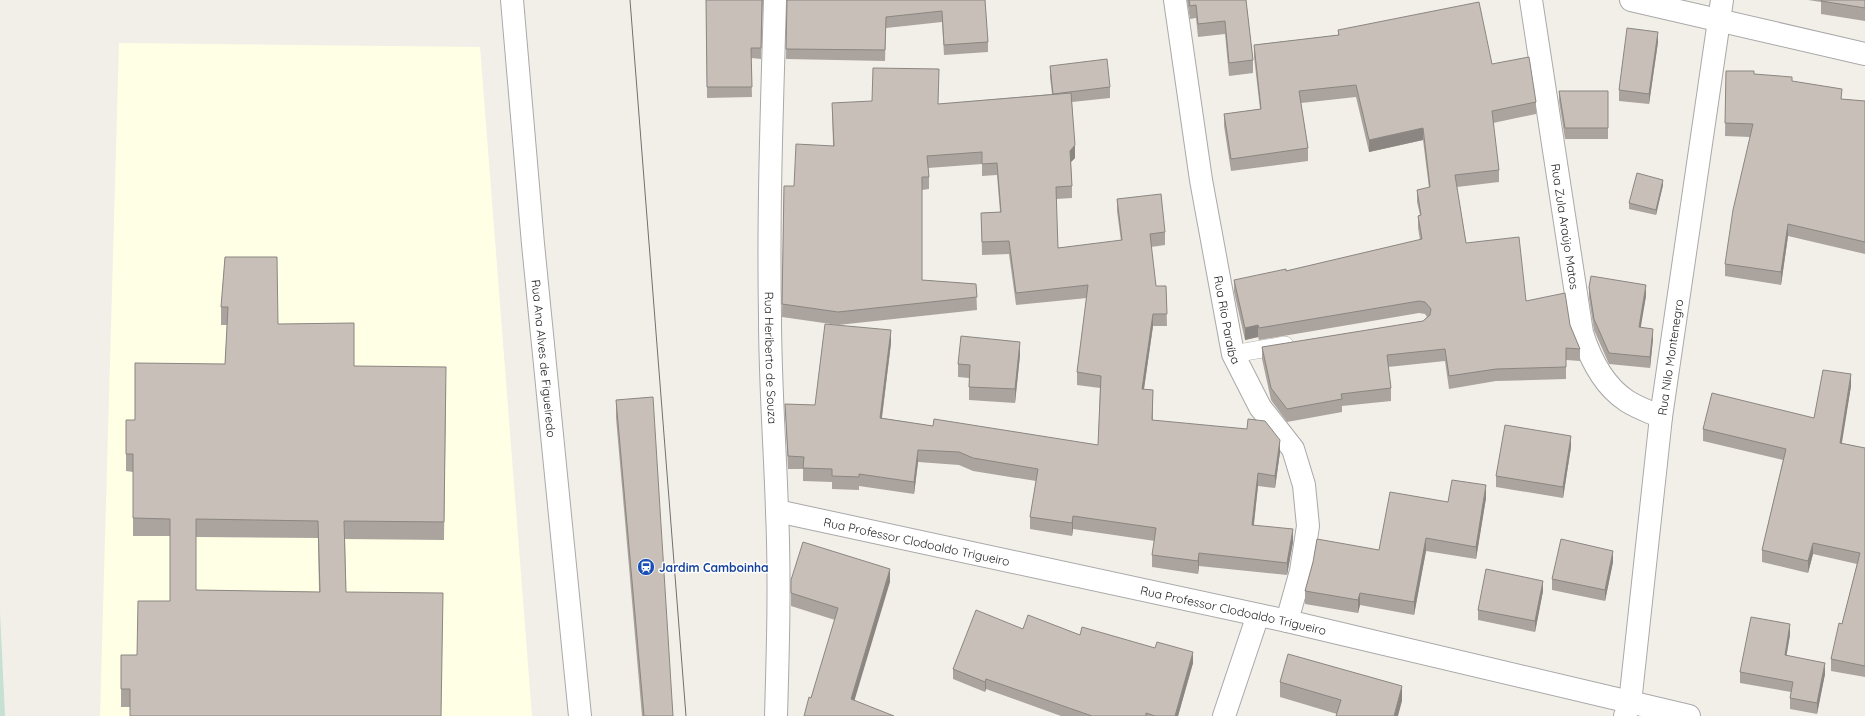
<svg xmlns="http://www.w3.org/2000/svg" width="1865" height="716" viewBox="0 0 1865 716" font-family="Quicksand,sans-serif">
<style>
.education{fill:#ffffe5}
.wetland{fill:#c6e0d4}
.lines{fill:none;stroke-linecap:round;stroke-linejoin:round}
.service-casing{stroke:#a9a9a9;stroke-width:18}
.minor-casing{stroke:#a9a9a9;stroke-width:24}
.service{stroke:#fff;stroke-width:17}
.minor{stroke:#fff;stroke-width:22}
.tram{stroke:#707070;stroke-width:1}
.wall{fill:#aba49e;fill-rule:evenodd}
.shaded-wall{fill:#8b8681}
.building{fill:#c7bfb8;stroke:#8b8681;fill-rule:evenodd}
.labels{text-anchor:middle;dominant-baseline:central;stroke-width:3;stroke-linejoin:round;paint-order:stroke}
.street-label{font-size:12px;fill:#222;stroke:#fff}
.transit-label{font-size:12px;font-weight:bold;fill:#164399;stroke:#fff;text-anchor:start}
</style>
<rect width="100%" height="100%" fill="#f2efe9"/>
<path class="education" d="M 119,43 L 480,47 L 532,716 L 100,716 Z"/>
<path class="wetland" d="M 0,612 L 5,716 L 0,716 Z"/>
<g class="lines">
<defs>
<path id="service" d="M 1233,354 L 1285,345"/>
<g id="minor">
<path id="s1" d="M 512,0 L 533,244 L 580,716"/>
<path id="s2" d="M 775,0 C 772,106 768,211 770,317 C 770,382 775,446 777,511 C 780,579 778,648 776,716"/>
<path id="s3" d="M 1175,0 L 1201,180 L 1233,354 L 1260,407 L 1293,449 L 1304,485 L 1308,526 L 1301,571 L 1287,621"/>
<path id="s4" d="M 1531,0 L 1582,333 C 1590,358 1604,386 1627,401 C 1638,408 1650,412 1661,417"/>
<path d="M 1631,0 L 1865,54"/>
<path id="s5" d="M 777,511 L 1287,621 L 1689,716"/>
<path d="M 1224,716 L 1258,615"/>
<path id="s6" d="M 1625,716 L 1630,703 L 1661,417 L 1722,0"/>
</g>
</defs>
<use href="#service" class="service-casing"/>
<use href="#minor" class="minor-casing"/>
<use href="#service" class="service"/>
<use href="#minor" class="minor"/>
<path class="tram" d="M 630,0 L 686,716"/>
</g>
<g class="wall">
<path d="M 706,0 L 763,0 L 761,59 L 751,58 L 752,97 L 707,98 Z"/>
<path d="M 787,0 L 985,0 L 988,42 L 988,52 L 944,55 L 942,22 L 886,28 L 885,61 L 786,59 Z"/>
<path d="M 1187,0 L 1246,0 L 1253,60 L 1253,73 L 1229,76 L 1225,34 L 1198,37 L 1196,18 L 1190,19 Z"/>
<path d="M 1808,0 L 1865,0 L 1865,21 L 1821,14 L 1821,2 Z"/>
<path d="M 1338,30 L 1492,64 L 1536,102 L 1536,114 L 1493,123 L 1499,170 L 1499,182 L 1457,187 L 1466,243 L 1526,301 L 1570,325 L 1580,349 L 1580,361 L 1566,360 L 1566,379 L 1496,381 L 1449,389 L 1445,361 L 1388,367 L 1391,388 L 1391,401 L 1342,406 L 1342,412 L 1287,422 L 1271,400 L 1262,359 L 1262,347 L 1423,321 L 1427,317 L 1425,314 L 1419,313 L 1259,340 L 1258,337 L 1245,340 L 1234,292 L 1234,280 L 1286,271 L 1420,240 L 1418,228 L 1418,216 L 1420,215 L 1417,202 L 1417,190 L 1429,188 L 1423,140 L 1369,152 L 1356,97 L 1301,103 L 1308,148 L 1308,161 L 1231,171 L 1224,126 L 1224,114 L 1260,109 L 1254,57 L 1254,45 L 1338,35 Z"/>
<path d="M 1658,42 L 1649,104 L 1619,101 L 1619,90 Z"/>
<path d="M 1050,66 L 1110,87 L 1110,98 L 1072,102 L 1075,158 L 1071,162 L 1072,186 L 1072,198 L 1056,199 L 1058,248 L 1121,241 L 1117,211 L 1117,199 L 1165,232 L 1165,245 L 1151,247 L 1156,286 L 1166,286 L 1167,326 L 1153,326 L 1144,389 L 1153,390 L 1153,420 L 1280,452 L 1275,488 L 1258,486 L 1254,525 L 1293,542 L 1287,575 L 1199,566 L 1198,574 L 1152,567 L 1152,555 L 1155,541 L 1073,529 L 1072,536 L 1030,529 L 1030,517 L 1036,481 L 973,471 L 959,465 L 918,462 L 914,494 L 859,486 L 859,490 L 832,489 L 832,482 L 803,481 L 803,469 L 788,469 L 785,404 L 815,405 L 891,343 L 882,418 L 933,426 L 1098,445 L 1100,388 L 1077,385 L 1077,372 L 1087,298 L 1016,305 L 1009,254 L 982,255 L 981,213 L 1000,212 L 997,175 L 982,176 L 982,164 L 928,168 L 929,177 L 929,189 L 922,190 L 922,280 L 976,284 L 977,310 L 838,325 L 782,317 L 784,186 L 794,186 L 833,146 L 832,103 L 939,104 L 1052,94 L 1050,77 Z"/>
<path d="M 1726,71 L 1754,74 L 1792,82 L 1842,99 L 1865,101 L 1865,254 L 1788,236 L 1781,285 L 1725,276 L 1725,264 L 1750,137 L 1725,136 Z"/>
<path d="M 1559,91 L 1608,91 L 1608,139 L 1565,139 L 1559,101 Z"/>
<path d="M 1663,185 L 1656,215 L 1629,209 L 1629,203 Z"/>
<path d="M 225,257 L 278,324 L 354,366 L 446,384 L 444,540 L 345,539 L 346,592 L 130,707 L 121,707 L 121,655 L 137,655 L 170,601 L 170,536 L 133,536 L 133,472 L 126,471 L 126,420 L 135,420 L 225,364 L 227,325 L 221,325 L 221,307 ZM 196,537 L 318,538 L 319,592 L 196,590 Z"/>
<path d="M 1589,287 L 1646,296 L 1640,327 L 1653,339 L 1650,368 L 1609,364 L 1594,330 L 1589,298 Z"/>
<path d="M 1020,355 L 1015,403 L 969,400 L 969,378 L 958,377 L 958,364 Z"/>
<path d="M 1851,386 L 1841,443 L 1865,448 L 1865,677 L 1831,671 L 1831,659 L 1842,624 L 1857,564 L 1813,554 L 1808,573 L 1762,562 L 1762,550 L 1783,460 L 1703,441 L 1703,429 L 1814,418 Z"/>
<path d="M 616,400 L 673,716 L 642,716 L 616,418 Z"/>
<path d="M 1571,447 L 1563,498 L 1496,487 L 1496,476 Z"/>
<path d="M 1486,498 L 1476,559 L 1426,551 L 1414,615 L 1360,605 L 1358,613 L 1305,604 L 1305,591 L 1313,562 L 1379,550 L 1448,502 Z"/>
<path d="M 1613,562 L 1605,601 L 1552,590 L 1552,579 Z"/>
<path d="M 791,580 L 890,582 L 811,698 L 835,620 L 791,606 Z"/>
<path d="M 1543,591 L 1535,632 L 1478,620 L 1478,610 Z"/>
<path d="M 1023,629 L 1080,635 L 1193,663 L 1178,716 L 1061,716 L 986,689 L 985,692 L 953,679 L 953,669 Z"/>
<path d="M 1790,635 L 1786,655 L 1825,674 L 1817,714 L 1790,709 L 1790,698 L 1791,692 L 1740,683 L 1740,672 Z"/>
<path d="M 1280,682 L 1402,701 L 1337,714 L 1280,697 Z"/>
</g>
<g class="shaded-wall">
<path d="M 1658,32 L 1658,42 L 1649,104 L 1649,94 Z"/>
<path d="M 1423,128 L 1423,140 L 1369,152 L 1369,140 Z"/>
<path d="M 1075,145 L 1075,158 L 1070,163 L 1070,151 Z"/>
<path d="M 1663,180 L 1663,185 L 1656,215 L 1656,210 Z"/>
<path d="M 1788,224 L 1788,236 L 1781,285 L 1781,272 Z"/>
<path d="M 1646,285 L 1646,296 L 1639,338 L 1639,327 Z"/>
<path d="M 1153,314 L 1153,326 L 1142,402 L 1142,389 Z"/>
<path d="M 1258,325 L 1258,337 L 1245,340 L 1245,328 Z"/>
<path d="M 1653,329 L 1653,339 L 1650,368 L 1650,357 Z"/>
<path d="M 891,330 L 891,343 L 880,431 L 880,418 Z"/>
<path d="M 1020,342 L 1020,355 L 1015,403 L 1015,389 Z"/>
<path d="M 1851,374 L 1851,386 L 1840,455 L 1840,443 Z"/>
<path d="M 1571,436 L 1571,447 L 1563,498 L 1563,487 Z"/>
<path d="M 1280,440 L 1280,452 L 1275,488 L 1275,476 Z"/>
<path d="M 918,450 L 918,462 L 914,494 L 914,482 Z"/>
<path d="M 1258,473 L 1258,486 L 1252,538 L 1252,525 Z"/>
<path d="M 1486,485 L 1486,498 L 1476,559 L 1476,547 Z"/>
<path d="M 1073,516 L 1073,529 L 1072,536 L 1072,523 Z"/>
<path d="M 1293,529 L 1293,542 L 1287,575 L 1287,563 Z"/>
<path d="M 1426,538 L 1426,551 L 1414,615 L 1414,602 Z"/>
<path d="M 1813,543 L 1813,554 L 1808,573 L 1808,561 Z"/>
<path d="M 1613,551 L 1613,562 L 1605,601 L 1605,590 Z"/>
<path d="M 1199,553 L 1199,566 L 1198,574 L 1198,561 Z"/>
<path d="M 890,569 L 890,582 L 851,712 L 851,699 Z"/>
<path d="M 1543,581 L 1543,591 L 1535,632 L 1535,621 Z"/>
<path d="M 1360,593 L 1360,605 L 1358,613 L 1358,600 Z"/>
<path d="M 1790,624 L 1790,635 L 1785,665 L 1785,655 Z"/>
<path d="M 1193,652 L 1193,663 L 1178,716 L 1175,716 Z"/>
<path d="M 1825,663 L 1825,674 L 1817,714 L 1817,703 Z"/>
<path d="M 986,679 L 986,689 L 985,692 L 985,682 Z"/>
<path d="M 1402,686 L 1402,701 L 1398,716 L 1394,716 Z"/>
</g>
<g class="building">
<path d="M 706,0 L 762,0 L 761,48 L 751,48 L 752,87 L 707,87 Z"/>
<path d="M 787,0 L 985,0 L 988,42 L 944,45 L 942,11 L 886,17 L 885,50 L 786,49 Z"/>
<path d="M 1189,0 L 1246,0 L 1253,60 L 1229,63 L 1225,21 L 1198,24 L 1196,5 L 1190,6 Z"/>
<path d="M 1822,0 L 1865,0 L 1865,8 L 1821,1 Z"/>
<path d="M 1479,2 L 1492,64 L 1529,57 L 1536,102 L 1492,111 L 1499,170 L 1455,175 L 1466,243 L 1519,237 L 1526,301 L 1565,293 L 1570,325 L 1580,349 L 1566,348 L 1566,367 L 1496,369 L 1449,376 L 1445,349 L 1387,355 L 1391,388 L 1341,394 L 1342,399 L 1287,409 L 1271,388 L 1262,347 L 1423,321 L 1430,315 L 1431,309 L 1425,302 L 1419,301 L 1259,328 L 1258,325 L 1245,328 L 1234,280 L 1286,269 L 1286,271 L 1422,239 L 1418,216 L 1421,215 L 1417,190 L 1430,187 L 1423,128 L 1369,140 L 1356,85 L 1299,91 L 1308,148 L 1231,159 L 1224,114 L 1261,109 L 1254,45 L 1339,35 L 1338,30 Z"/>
<path d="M 1627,28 L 1658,32 L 1649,94 L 1619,90 Z"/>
<path d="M 1107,59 L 1110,87 L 1053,94 L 1050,66 Z"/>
<path d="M 873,68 L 939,69 L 938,104 L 1071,93 L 1075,145 L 1070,151 L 1072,186 L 1056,187 L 1058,248 L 1122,240 L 1117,199 L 1161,194 L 1165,232 L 1150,234 L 1156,286 L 1166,286 L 1167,314 L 1153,314 L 1142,389 L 1153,390 L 1152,420 L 1247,429 L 1248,419 L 1265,421 L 1280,440 L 1275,476 L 1258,473 L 1252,525 L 1293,529 L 1287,563 L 1199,553 L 1198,561 L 1152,555 L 1156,528 L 1073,516 L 1072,523 L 1030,517 L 1038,469 L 973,458 L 959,452 L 918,450 L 914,482 L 859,474 L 859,477 L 832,476 L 832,469 L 803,468 L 804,457 L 788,456 L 785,404 L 815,405 L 825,324 L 891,330 L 880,418 L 933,426 L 934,419 L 1098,445 L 1101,376 L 1077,372 L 1088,285 L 1016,293 L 1009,241 L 982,242 L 981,213 L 1001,212 L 997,163 L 982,164 L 982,152 L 927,156 L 929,177 L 922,177 L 922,280 L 976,284 L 977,297 L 838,312 L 782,304 L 784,186 L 794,186 L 796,144 L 834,146 L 832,103 L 872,101 Z"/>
<path d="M 1726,71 L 1754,71 L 1754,74 L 1792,77 L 1792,81 L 1842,89 L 1841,99 L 1865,101 L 1865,242 L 1788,224 L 1781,272 L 1725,264 L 1733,210 L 1753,124 L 1725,123 Z"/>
<path d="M 1559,91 L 1608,91 L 1608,128 L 1565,128 Z"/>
<path d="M 1637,173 L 1663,180 L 1656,210 L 1629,203 Z"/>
<path d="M 225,257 L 277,257 L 278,324 L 354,323 L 354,366 L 446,367 L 444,522 L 344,521 L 346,592 L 443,593 L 441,716 L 130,716 L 130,689 L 121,689 L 121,655 L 137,655 L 138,601 L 170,601 L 170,519 L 133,518 L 133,454 L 126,454 L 126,420 L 135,420 L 135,363 L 225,364 L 228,307 L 221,307 ZM 196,519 L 318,521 L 320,592 L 196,590 Z"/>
<path d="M 1591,276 L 1646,285 L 1639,327 L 1653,329 L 1650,357 L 1609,353 L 1594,319 L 1589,287 Z"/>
<path d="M 961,336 L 1020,342 L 1015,389 L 969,387 L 970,365 L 958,364 Z"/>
<path d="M 1823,370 L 1851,374 L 1840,443 L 1865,448 L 1865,666 L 1831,659 L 1839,623 L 1842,624 L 1860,553 L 1813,543 L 1808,561 L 1762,550 L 1786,449 L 1703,429 L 1712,393 L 1814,418 Z"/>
<path d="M 653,397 L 673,716 L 644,716 L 616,400 Z"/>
<path d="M 1505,425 L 1571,436 L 1563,487 L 1496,476 Z"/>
<path d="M 1452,480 L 1486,485 L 1476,547 L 1426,538 L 1414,602 L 1360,593 L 1358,600 L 1305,591 L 1313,562 L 1317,539 L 1379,550 L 1390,492 L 1448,502 Z"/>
<path d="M 1561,539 L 1613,551 L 1605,590 L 1552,579 Z"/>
<path d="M 803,542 L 890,569 L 851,699 L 894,716 L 804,716 L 809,697 L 811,698 L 838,608 L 791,593 L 791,580 Z"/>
<path d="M 1486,569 L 1543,581 L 1535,621 L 1478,610 Z"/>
<path d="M 976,610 L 1023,629 L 1028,615 L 1080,635 L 1082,627 L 1155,648 L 1157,642 L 1193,652 L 1175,716 L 1155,716 L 1146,713 L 1146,716 L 1092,716 L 986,679 L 985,682 L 953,669 Z"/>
<path d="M 1751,617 L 1790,624 L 1785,655 L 1825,663 L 1817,703 L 1790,698 L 1793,682 L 1740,672 Z"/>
<path d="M 1288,654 L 1402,686 L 1394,716 L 1336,716 L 1341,700 L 1280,682 Z"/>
</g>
<defs>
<symbol id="station-disc" viewBox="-11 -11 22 22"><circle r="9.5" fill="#1a4fb4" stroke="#fff"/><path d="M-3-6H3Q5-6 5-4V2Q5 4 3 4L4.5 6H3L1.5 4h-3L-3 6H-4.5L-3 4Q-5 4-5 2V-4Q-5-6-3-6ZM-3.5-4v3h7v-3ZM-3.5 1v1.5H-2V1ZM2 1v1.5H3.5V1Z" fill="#fff"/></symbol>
</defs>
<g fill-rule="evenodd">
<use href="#station-disc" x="636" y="557" width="20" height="20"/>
</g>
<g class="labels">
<g class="street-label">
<text stroke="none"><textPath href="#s4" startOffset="229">Rua Zula Araújo Matos</textPath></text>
<text stroke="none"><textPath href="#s3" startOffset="324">Rua Rio Paraíba</textPath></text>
<text stroke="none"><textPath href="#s1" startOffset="360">Rua Ana Alves de Figueiredo</textPath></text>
<text stroke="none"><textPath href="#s2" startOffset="358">Rua Heriberto de Souza</textPath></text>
<text stroke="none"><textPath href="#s6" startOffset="362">Rua Nilo Montenegro</textPath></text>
<text stroke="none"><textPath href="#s5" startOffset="143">Rua Professor Clodoaldo Trigueiro</textPath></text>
<text stroke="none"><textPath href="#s5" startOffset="467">Rua Professor Clodoaldo Trigueiro</textPath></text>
</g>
<g class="transit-label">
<text x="659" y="567">Jardim Camboinha</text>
</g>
</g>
</svg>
